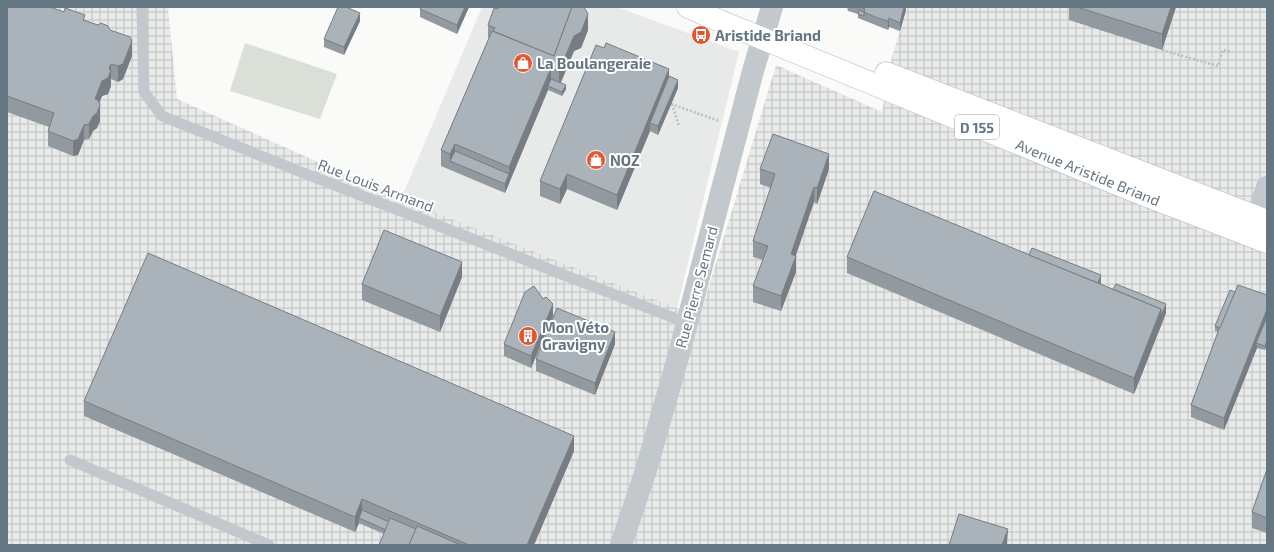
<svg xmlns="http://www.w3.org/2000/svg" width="1274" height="552" viewBox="0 0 1274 552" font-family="'Exo 2',sans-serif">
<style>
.built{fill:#e8e9e9}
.industrial{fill:url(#industrial-grid)}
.green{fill:#dadfd7}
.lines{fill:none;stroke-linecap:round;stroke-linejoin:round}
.primary-casing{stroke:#b5babe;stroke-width:23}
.path{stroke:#bbbfc2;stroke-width:2.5;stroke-dasharray:2 2;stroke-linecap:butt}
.service{stroke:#c3c8cc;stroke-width:11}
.minor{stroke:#c3c8cc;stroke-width:22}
.primary{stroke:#fff;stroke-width:22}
.wall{fill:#929a9f}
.shaded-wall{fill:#777d82}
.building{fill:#aab3b9;stroke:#777d82}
.labels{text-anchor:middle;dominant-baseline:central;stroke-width:4;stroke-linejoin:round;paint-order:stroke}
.shield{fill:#fff;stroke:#939fa8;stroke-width:1}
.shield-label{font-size:14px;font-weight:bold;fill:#657683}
.poi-label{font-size:15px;font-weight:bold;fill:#657683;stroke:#fff;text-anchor:start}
.street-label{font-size:15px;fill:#657683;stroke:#fff}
</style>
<defs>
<pattern id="industrial-grid" width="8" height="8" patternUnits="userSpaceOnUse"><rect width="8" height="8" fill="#e8e9e9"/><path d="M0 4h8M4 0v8" fill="none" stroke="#c0c1c2"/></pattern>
</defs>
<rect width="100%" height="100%" fill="#fafaf8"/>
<path class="built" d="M 482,7 L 617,7 L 739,52 L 677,308 L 401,199 Z"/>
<path class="industrial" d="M 7,7 L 168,7 L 177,99 L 401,199 L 677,308 L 700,316 L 776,65 L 882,112 L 892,57 L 907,7 L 1267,7 L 1267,545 L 11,545 L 7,542 Z"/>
<path class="green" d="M 245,43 L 337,74 L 320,119 L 230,91 Z"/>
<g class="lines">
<defs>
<g id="primary">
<path d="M 688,7 L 727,24 L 1132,190 L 1267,242"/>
<path d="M 886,73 L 1267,221"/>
</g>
</defs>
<use href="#primary" class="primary-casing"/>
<g class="path">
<path d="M 1162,50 L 1218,66 L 1223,50 L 1232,52"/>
<path d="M 671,104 L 719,121 L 719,120"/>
<path d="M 672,104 L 679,126"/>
</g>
<g class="service">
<path d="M 142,7 L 144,92 L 162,116 L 306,174 L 687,323"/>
<path d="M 70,460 L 269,545"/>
</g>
<g class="minor">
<path d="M 1251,235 L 1267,187"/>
<path d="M 621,545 L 646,470 L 677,361 L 753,71 L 772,7"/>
</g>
<use href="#primary" class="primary"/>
</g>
<g class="wall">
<path d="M 7,7 L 85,20 L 110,30 L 132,56 L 123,79 L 118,82 L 111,79 L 111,86 L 108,94 L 102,96 L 99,103 L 100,121 L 97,128 L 93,131 L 89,139 L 84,140 L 78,155 L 73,156 L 48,146 L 48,131 L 49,127 L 7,112 Z"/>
<path d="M 421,7 L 469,7 L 457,34 L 420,17 L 420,9 Z"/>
<path d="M 847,7 L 906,7 L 906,10 L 900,31 L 889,27 L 888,30 L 858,18 L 858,14 L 848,11 Z"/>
<path d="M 1069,7 L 1176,7 L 1162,50 L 1069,20 Z"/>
<path d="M 498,9 L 588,30 L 581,48 L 574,51 L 561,83 L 566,89 L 562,96 L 548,90 L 505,193 L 441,166 L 441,150 L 489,38 L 488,37 L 488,25 Z"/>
<path d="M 360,21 L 344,55 L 324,47 L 324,39 Z"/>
<path d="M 669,76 L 678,88 L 658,135 L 650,131 L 617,210 L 567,189 L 560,204 L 540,196 L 540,181 Z"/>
<path d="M 760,169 L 829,169 L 817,204 L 814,202 L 795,256 L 796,272 L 781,311 L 753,302 L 753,286 L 763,260 L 753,257 L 753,241 L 771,188 L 760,184 Z"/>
<path d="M 1029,255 L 1101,284 L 1166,313 L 1134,394 L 847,273 L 847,257 Z"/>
<path d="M 462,277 L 440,332 L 362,300 L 362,284 Z"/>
<path d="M 1235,292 L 1267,295 L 1265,350 L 1257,348 L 1224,430 L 1191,417 L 1191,405 L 1218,332 L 1215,331 L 1215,326 Z"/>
<path d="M 553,316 L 531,368 L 504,356 L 504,344 Z"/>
<path d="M 615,344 L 595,395 L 536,371 L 536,359 Z"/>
<path d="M 84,401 L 574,451 L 534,545 L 379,545 L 384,534 L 359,523 L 355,532 L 84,416 Z"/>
<path d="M 1267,469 L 1267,533 L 1252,528 L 1252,512 Z"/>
</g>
<g class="shaded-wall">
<path d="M 465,7 L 469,7 L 457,34 L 457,25 Z"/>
<path d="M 904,7 L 906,7 L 906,10 L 900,31 L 900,23 Z"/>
<path d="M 1171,7 L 1176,7 L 1162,50 L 1162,34 Z"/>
<path d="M 360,13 L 360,21 L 344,55 L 344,47 Z"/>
<path d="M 588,14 L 588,30 L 581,48 L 574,51 L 559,86 L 559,71 L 574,36 Z"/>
<path d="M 889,18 L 889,27 L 888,30 L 888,21 Z"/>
<path d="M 132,41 L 132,56 L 123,79 L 118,82 L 118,66 Z"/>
<path d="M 111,64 L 111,86 L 108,94 L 102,96 L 95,114 L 95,99 L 102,81 L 109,69 Z"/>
<path d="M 551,68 L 551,83 L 548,86 L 548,90 L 505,193 L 505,184 L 509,174 L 509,167 Z"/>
<path d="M 669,69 L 669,84 L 650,123 L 650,131 L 617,210 L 617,195 Z"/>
<path d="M 678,80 L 678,88 L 658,135 L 658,126 Z"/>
<path d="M 566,85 L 566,89 L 562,96 L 562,92 Z"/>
<path d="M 100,105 L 100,121 L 97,128 L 93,131 L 89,139 L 89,124 L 93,116 Z"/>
<path d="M 84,125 L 84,140 L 78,155 L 73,156 L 73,141 Z"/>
<path d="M 455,144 L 455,159 L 450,161 L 450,154 Z"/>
<path d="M 829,154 L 829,169 L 817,204 L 817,188 Z"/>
<path d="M 567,174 L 567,189 L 560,204 L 560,189 Z"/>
<path d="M 814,187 L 814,202 L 791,270 L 791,254 Z"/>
<path d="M 796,256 L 796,272 L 781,311 L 781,296 Z"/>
<path d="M 462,262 L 462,277 L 440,332 L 440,316 Z"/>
<path d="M 1101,275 L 1101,284 L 1096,298 L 1096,289 Z"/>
<path d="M 553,304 L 553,316 L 531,368 L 531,356 Z"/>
<path d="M 1166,304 L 1166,313 L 1134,394 L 1134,378 L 1161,309 Z"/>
<path d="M 1267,309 L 1267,321 L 1256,343 L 1257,348 L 1224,430 L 1224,418 Z"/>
<path d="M 615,332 L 615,344 L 595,395 L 595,383 Z"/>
<path d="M 1267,340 L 1267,345 L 1265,350 L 1265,346 Z"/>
<path d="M 574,436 L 574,451 L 534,545 L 527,545 Z"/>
<path d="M 362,499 L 362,515 L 359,518 L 359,523 L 355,532 L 355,517 Z"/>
<path d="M 1008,529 L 1007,545 L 1002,545 Z"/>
</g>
<g class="building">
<path d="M 7,7 L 50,7 L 64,12 L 65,8 L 85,15 L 83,20 L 98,25 L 101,23 L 108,26 L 110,30 L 130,37 L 132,41 L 123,64 L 118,66 L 111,64 L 109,69 L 111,70 L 108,78 L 102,81 L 95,99 L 98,100 L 100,105 L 97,113 L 93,116 L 89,124 L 84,125 L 78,139 L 73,141 L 48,131 L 54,113 L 7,96 Z"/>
<path d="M 338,7 L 346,7 L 360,13 L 344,47 L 324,39 Z"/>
<path d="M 421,7 L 465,7 L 457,25 L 420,9 Z"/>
<path d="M 498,7 L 572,7 L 554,56 L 493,31 L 495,28 L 488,25 L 494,8 L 498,9 Z"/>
<path d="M 572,7 L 584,7 L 588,14 L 581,32 L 574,36 L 559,71 L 551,68 L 509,167 L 455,144 L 450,154 L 441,150 L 492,31 L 554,56 Z"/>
<path d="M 861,7 L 904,7 L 900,23 L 889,18 L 888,21 L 875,17 L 864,12 L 865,9 Z"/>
<path d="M 1077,7 L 1171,7 L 1162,34 Z"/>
<path d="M 859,10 L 864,12 L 864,16 L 858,14 Z"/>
<path d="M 606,43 L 669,69 L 617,195 L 567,174 L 560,189 L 540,181 L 596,45 L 604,48 Z"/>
<path d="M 669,76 L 678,80 L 658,126 L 650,123 Z"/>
<path d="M 551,79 L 566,85 L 562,92 L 548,86 Z"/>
<path d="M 773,134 L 829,154 L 817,188 L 814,187 L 791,254 L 796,256 L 781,296 L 753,286 L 768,246 L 753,241 L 775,174 L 760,169 Z"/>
<path d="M 455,151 L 509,174 L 505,184 L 450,161 Z"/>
<path d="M 874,191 L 1161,309 L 1134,378 L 847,257 Z"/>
<path d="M 384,230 L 462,262 L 440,316 L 362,284 Z"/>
<path d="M 1032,248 L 1101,275 L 1098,283 L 1029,255 Z"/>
<path d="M 148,253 L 574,436 L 527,545 L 469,545 L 362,499 L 355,517 L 84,401 Z"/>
<path d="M 1116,284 L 1166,304 L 1161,316 L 1161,309 L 1113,289 Z"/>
<path d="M 1238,285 L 1267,295 L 1267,309 L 1224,418 L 1191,405 L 1222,321 Z"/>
<path d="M 534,286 L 543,299 L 546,297 L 553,304 L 531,356 L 504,344 L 525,292 Z"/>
<path d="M 1230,290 L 1235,292 L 1220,328 L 1215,326 Z"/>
<path d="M 557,308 L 615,332 L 595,383 L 536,359 Z"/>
<path d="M 1267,317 L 1267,340 L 1265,346 L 1256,343 Z"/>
<path d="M 1267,469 L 1267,518 L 1252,512 Z"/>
<path d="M 362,510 L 389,522 L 386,530 L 359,518 Z"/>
<path d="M 959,514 L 1008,529 L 1002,545 L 949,545 Z"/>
<path d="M 390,518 L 416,529 L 409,545 L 379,545 Z"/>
<path d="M 417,526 L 461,545 L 409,545 Z"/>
</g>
<defs>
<symbol id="bus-disc" viewBox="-11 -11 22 22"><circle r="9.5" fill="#e4572e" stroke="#fff"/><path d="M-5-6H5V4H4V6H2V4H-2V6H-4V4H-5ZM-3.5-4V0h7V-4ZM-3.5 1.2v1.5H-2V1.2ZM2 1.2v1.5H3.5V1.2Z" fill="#fff"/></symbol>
<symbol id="shop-disc" viewBox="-11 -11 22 22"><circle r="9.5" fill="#e4572e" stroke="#fff"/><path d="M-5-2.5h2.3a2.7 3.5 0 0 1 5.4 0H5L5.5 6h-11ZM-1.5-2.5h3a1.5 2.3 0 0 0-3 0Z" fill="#fff"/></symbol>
<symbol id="building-disc" viewBox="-11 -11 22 22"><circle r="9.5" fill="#e4572e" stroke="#fff"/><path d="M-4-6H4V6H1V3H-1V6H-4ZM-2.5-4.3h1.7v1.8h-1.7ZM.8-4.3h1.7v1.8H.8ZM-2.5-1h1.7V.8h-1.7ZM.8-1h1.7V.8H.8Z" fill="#fff"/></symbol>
</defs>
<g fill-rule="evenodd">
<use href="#bus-disc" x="690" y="24" width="22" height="22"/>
<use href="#shop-disc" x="512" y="52" width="22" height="22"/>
<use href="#shop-disc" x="585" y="149" width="22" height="22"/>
<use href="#building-disc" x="517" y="325" width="22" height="22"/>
</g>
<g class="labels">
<rect class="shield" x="955" y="115" width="44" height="24" rx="3"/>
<g class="shield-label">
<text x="977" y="127">D 155</text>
</g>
<g class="poi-label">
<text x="715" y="35">Aristide Briand</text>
<text x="537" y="63">La Boulangeraie</text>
<text x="610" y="160">NOZ</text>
<text x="542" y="327">Mon Véto<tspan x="542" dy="17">Gravigny</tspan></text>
</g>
<g class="street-label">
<text transform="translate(1088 172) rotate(22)">Avenue Aristide Briand</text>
<text transform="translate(376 185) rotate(21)">Rue Louis Armand</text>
<text transform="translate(696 287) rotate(-75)">Rue Pierre Semard</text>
</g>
</g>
<rect width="1274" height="552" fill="none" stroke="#657683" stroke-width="16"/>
</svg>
